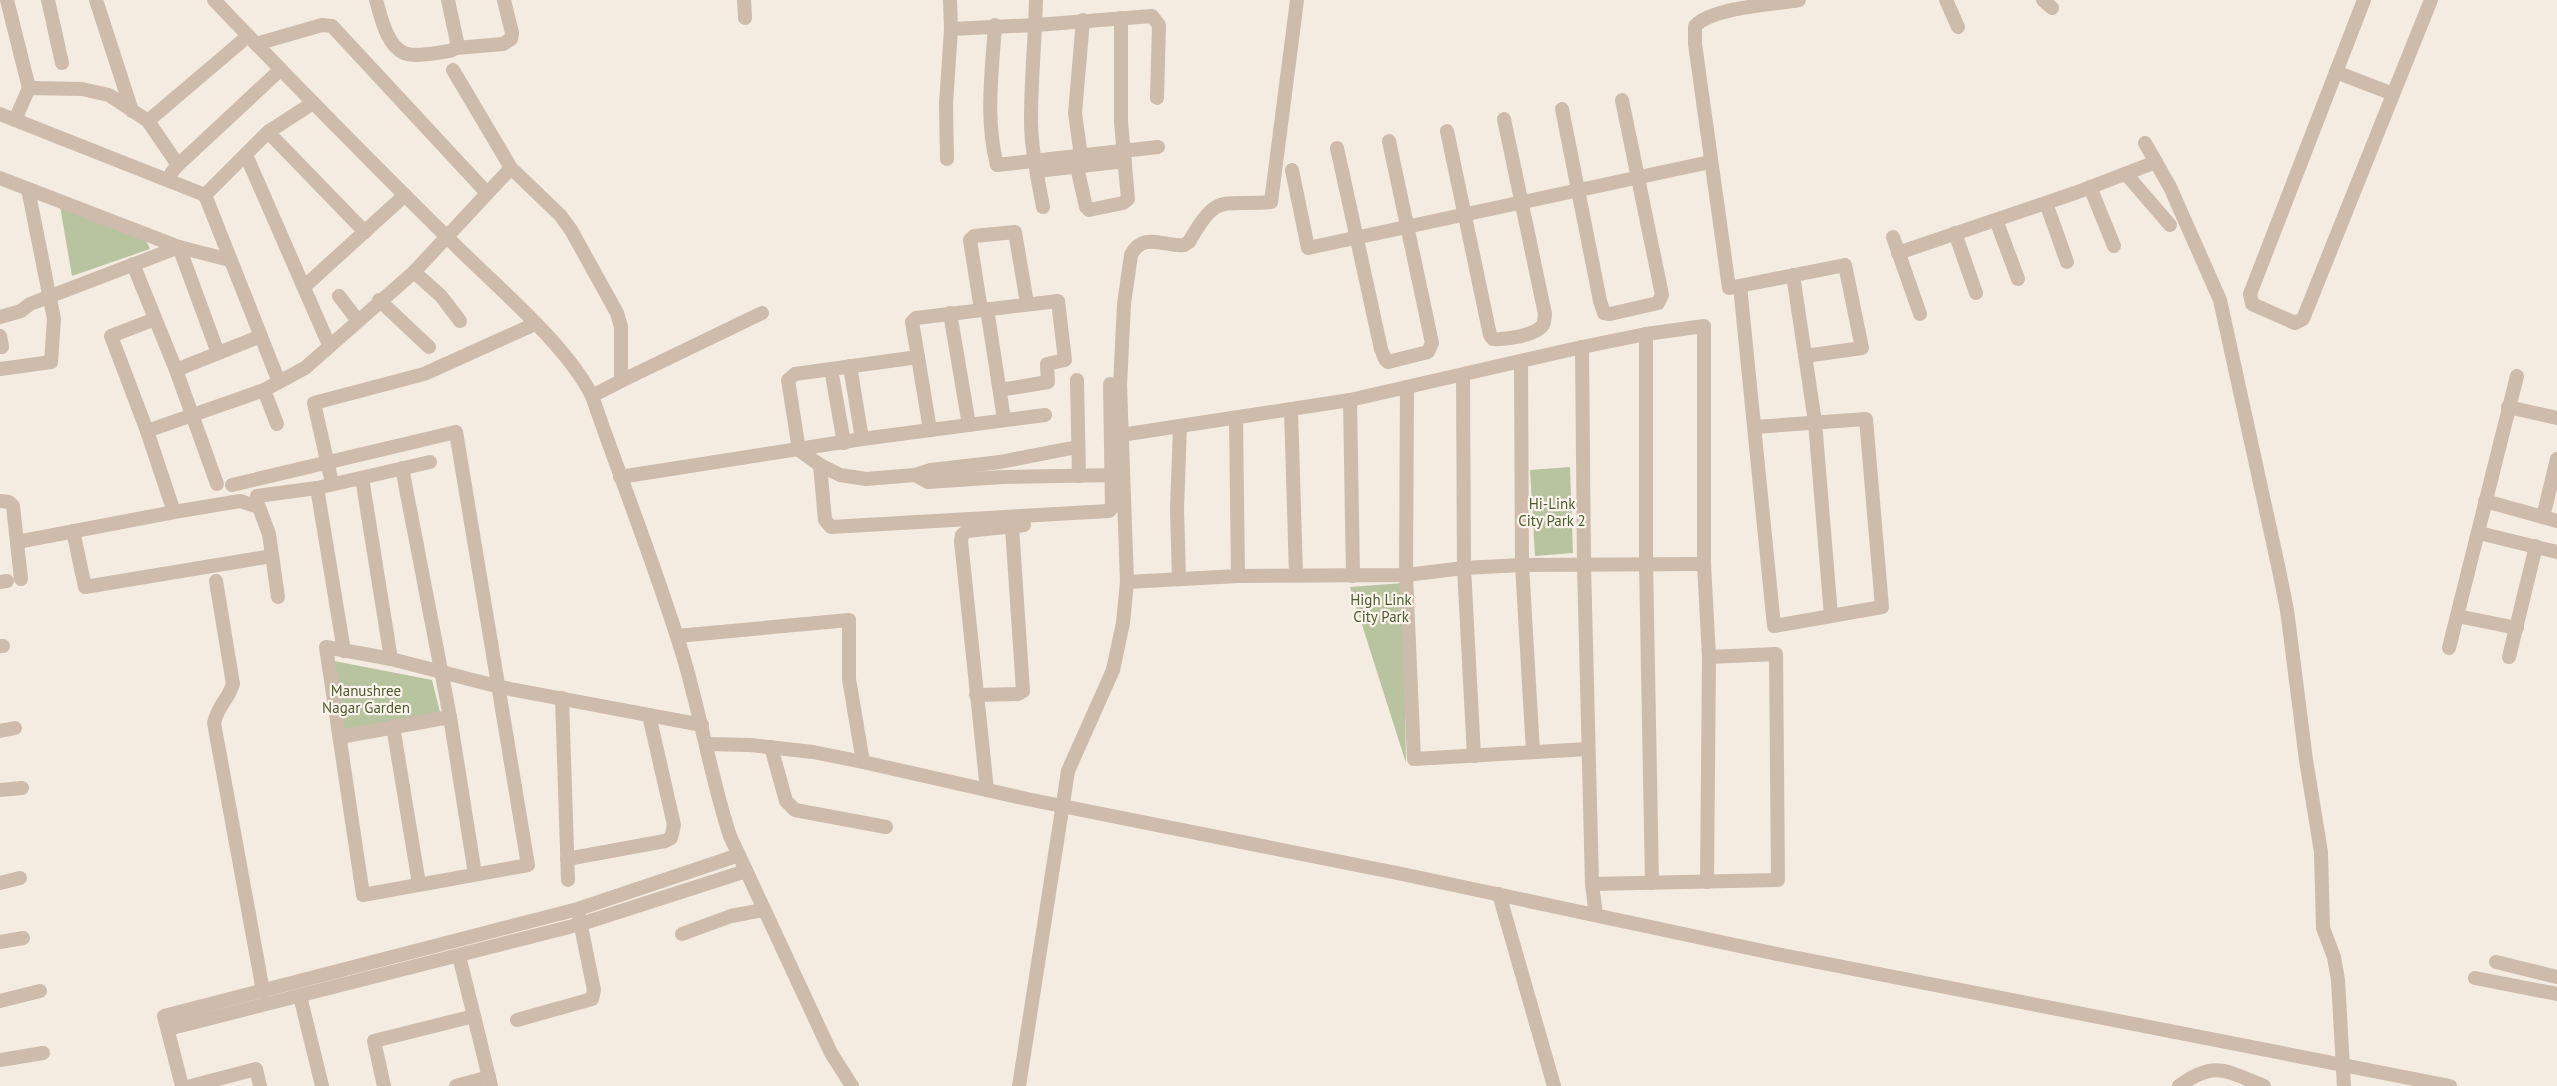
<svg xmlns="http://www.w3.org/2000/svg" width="2557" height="1086" viewBox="0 0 2557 1086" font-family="'PT Sans',sans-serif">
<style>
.green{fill:#b8c4a0}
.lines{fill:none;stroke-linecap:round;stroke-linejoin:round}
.minor{stroke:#cdbbac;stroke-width:14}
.labels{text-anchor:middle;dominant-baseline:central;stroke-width:4.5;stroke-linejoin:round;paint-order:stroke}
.park-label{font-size:15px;fill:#4a5a2e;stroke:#fbf5ee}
</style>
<rect width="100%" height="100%" fill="#f4ebe1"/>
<g class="green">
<path d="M 60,206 L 145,238 L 150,249 L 72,276 Z"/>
<path d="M 1570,467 L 1573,553 L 1535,556 L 1530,470 Z"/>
<path d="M 1403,583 L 1406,763 L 1350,587 Z"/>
<path d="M 329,660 L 432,680 L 441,716 L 341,736 Z"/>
</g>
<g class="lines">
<g class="minor">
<path d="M 7,0 L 29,88"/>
<path d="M 48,0 L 62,63"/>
<path d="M 96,0 L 132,111"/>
<path d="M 214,0 C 293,83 373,164 454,244 C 496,286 566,344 592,396 C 622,483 657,570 684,659 C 701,717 711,778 730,836 L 831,1053 L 852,1086"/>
<path d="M 376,0 C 381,16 386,45 404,53 C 416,58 438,52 450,51 L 456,48 L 457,42 L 448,0"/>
<path d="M 744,0 L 745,18"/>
<path d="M 950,0 L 951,29"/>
<path d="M 1036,0 C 1035,40 1031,80 1031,120 C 1031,149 1038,179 1043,207"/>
<path d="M 1799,0 C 1772,5 1713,7 1695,26 L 1695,44 L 1729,288 L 1845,265 L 1862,348 L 1805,356"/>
<path d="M 1946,0 L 1958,27"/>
<path d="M 2043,0 L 2052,8"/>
<path d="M 2364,0 L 2250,294 L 2252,304 L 2295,323 L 2303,319 L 2431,0"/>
<path d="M 995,25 C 992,73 985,119 997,165 L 1158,147"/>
<path d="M 256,44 L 322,25 L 332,26 L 487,193"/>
<path d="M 456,48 L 503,44 L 511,39 L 512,33 L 504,0"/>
<path d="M 453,70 L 511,168 L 560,215 L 571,230 L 617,313 L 621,327 L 621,381 L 592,396"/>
<path d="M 2336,72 L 2393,94"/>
<path d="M 1562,109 L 1600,301 L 1604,313 L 1610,314 L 1658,303 L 1662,295 L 1622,100"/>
<path d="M 0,114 L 205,195"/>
<path d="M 15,120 L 29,88 L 82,89 L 109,95 L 148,121 L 178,165"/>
<path d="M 148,121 L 248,36"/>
<path d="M 1447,131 L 1490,335 L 1493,339 C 1505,340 1530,336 1540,328 C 1545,325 1544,319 1545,314 L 1504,119"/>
<path d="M 268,132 L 365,232"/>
<path d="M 2145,143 L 2170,187 L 2220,300 L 2279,570 L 2287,610 L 2306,760 L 2321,852 L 2323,928 L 2334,957 L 2338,980 L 2344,1086"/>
<path d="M 1337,148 L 1381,349 L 1385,359 L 1388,362 L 1428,352 L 1432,343 L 1389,141"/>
<path d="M 246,155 L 329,345"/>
<path d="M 1081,156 L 1075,113 L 1083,20"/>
<path d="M 947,159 L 946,104 L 951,29 L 1036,25 L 1152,16 L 1159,25 L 1157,98"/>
<path d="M 1077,167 L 1086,207 L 1089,210 L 1123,203 L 1128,199 L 1121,122 L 1121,18"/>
<path d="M 1292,170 L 1308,248 L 1710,162"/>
<path d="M 1037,171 L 1125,161"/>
<path d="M 172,172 L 178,165 L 280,70"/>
<path d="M 2126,174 L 2170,225"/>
<path d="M 0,178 L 179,247 L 30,304 L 21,311 L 0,317"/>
<path d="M 2090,187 L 2114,246"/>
<path d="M 2046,203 L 2067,262"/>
<path d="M 1996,220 L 2018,279"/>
<path d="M 1955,233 L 1976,293"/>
<path d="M 1893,237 L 1920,314"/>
<path d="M 1898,253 L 2075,193 L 2156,162"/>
<path d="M 133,264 L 176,370 L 217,484"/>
<path d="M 414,272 L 441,296 L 460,321"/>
<path d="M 1793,275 L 1815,422 L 1831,616"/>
<path d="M 305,286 L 405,195"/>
<path d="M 1740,286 L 1774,626 L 1882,607 L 1866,419 L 1755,427"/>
<path d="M 339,296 L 358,321"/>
<path d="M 379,300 L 429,347"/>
<path d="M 987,309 L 1004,419"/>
<path d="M 981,310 L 970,240 L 974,236 L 1015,232 L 1027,303"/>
<path d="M 950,313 L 969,425"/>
<path d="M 155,319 L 111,336 L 147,431 L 264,390 L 305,368 L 414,272 L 511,168"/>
<path d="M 1646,334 L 1646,563 L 1652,883"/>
<path d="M 0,336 L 2,347"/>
<path d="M 1582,347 L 1584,564 L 1592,884 L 1596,915"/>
<path d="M 218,353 L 179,247 L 230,260"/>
<path d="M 918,357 L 930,430"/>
<path d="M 1521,362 L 1522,565 L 1533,752"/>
<path d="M 850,366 L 862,439"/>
<path d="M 0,369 L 51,362 L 54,319 L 28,189"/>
<path d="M 831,369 L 844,443"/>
<path d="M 176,370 L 261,336"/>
<path d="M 1463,375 L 1464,568 L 1474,756"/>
<path d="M 1077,380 L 1079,476"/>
<path d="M 621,381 L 762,313"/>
<path d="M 279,382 L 205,195 L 268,132 L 313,103"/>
<path d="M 1407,387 L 1406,575 L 1414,759 L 1588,749"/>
<path d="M 264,390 L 277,424"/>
<path d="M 1000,390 L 1048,382 L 1047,364 L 1065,360 L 1058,301 L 916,318 L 912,322 L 918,357 L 795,374 L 788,380 L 799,450 L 820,465 L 840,475 L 866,479 L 915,475 L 931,470 L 1000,462 L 1077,447"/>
<path d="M 1350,400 L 1353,576"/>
<path d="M 2508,407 L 2557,418"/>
<path d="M 1291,409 L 1296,575"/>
<path d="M 1236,418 L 1238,576"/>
<path d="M 147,431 L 174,512 L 240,501 L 259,507 L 269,534 L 278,597"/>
<path d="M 1121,435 L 1350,400 L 1582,347 L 1646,334 L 1704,326 L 1704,564 L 1709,657 L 1707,882"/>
<path d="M 820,465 L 825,520 L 831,527 L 1109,511 L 1112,508 L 1110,384"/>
<path d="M 402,468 L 450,717 L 475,874"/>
<path d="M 915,475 L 928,482 L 1002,477 L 1118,475"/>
<path d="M 620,477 L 862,439 L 1045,415"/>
<path d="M 362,478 L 391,659"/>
<path d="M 332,483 L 314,403 L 424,374 L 535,324"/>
<path d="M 232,485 L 456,432 L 528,865 L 363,895 L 326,647 L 391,659 L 500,687 L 702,725"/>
<path d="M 317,488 L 344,651"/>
<path d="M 257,496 L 317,488 L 430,462"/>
<path d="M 0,501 L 9,502 L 13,506 L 21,579"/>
<path d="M 2485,501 L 2557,521"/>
<path d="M 2543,517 L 2557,459"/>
<path d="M 73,531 L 85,587 L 272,556"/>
<path d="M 2479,533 L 2557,552"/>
<path d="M 17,542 L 174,512"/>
<path d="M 1179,579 L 1177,509 L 1180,426"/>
<path d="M 216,581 L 233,684 C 227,702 219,703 214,723 L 263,991"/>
<path d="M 0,582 L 7,581"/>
<path d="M 1127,582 L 1238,576 L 1406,575 L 1464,568 L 1522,565 L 1704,564"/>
<path d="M 2457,616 L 2517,628"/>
<path d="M 677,636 L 849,620 L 849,679 L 863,762"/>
<path d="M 0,646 L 3,646"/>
<path d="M 2449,648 L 2517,376"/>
<path d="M 2509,657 L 2536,546"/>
<path d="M 976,695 L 1018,694 L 1023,691 L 1012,527"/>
<path d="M 562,698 L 568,880"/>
<path d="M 393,726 L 419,884"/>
<path d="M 0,731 L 15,728"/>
<path d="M 340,737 L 450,717"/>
<path d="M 707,744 L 750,745 L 813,752 L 863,762 L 1027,799 L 1402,874 L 1777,954 L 2450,1086"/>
<path d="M 771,747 L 786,801 L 795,810 L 886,827"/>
<path d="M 0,790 L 22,788"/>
<path d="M 987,790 L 961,541 L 962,535 L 967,531 L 1024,525"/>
<path d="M 567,859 L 665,841 L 671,838 L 674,825 L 649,715"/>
<path d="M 0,883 L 20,878"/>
<path d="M 1592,884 L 1778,880 L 1776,654 L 1709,657"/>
<path d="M 1499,894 L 1554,1086"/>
<path d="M 682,934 L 731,916 L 763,910"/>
<path d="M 0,942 L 23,938"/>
<path d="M 2496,962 L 2557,977"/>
<path d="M 2475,978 L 2557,994"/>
<path d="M 300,996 L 322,1086"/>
<path d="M 0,1001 L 40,991"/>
<path d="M 474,1016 L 491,1086"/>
<path d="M 517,1020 L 592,999 L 594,990 L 579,917"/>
<path d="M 168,1029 L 581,924 L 746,871"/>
<path d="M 0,1060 L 43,1053"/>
<path d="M 182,1086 L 164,1016 L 578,909 L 739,855"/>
<path d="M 191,1086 L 256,1069 L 260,1086"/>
<path d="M 384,1086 L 374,1041 L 474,1016 L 459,956"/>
<path d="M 456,1086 L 489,1077"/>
<path d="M 1019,1086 L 1068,771 L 1113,670 L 1123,623 L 1127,582 L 1120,385 L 1124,304 L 1131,255 C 1143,231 1164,247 1184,245 L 1189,242 C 1217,192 1220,206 1271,202 L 1297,0"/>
<path d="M 2179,1086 C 2215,1060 2226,1071 2264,1086"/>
</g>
</g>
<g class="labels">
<g class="park-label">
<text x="1552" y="503">Hi-Link<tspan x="1552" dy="17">City Park 2</tspan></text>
<text x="1381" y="599">High Link<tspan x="1381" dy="17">City Park</tspan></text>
<text x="366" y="690">Manushree<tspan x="366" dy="17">Nagar Garden</tspan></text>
</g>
</g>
</svg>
